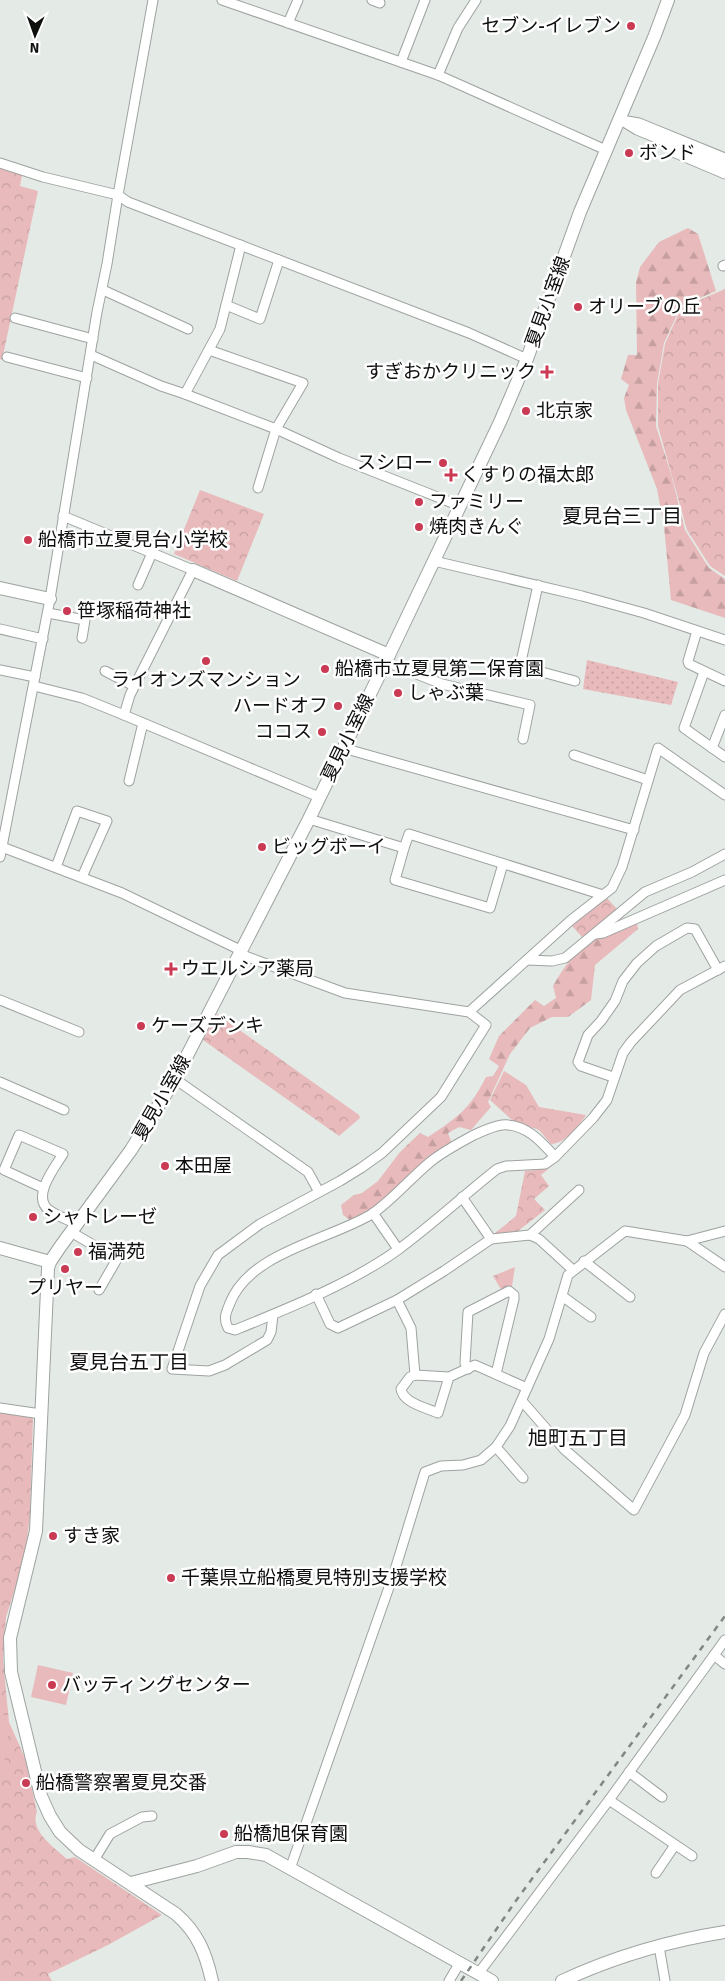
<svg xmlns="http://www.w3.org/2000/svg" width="725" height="1981" viewBox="0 0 725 1981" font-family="Signika,'Noto Sans JP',sans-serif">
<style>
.grass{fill:url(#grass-dots)}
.forest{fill:url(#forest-firs)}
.park{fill:url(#park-crowns)}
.pitch{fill:#e8babc}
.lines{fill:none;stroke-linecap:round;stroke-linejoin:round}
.street-casing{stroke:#9da39f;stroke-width:11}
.secondary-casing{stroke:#9da39f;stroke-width:14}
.street{stroke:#fff;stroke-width:9}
.secondary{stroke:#fff;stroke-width:12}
.rail{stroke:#838784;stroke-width:2.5;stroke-dasharray:6 6;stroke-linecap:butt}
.poi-dot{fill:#ca3a53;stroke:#fff;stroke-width:2}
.labels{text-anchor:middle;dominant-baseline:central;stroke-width:5;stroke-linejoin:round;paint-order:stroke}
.poi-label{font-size:19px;fill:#0e100e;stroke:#fff;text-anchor:start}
.street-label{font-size:19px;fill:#0e100e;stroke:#fff}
.neighbourhood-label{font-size:20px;fill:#0e100e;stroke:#fff}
</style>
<defs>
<pattern id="grass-dots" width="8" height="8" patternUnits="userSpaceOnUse" patternTransform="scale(1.25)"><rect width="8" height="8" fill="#e8babc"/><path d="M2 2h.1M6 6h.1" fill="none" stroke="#c69fa0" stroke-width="1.8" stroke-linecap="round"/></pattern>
<pattern id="forest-firs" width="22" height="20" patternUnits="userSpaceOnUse" patternTransform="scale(1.25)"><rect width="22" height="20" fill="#e8babc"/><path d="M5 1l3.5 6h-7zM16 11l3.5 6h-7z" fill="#c69fa0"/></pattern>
<pattern id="park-crowns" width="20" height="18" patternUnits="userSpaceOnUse" patternTransform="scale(1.25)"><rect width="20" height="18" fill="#e8babc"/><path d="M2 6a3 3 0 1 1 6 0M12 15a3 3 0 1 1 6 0" fill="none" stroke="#c69fa0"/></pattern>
</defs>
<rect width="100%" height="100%" fill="#e4eae6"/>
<path class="grass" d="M 587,660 L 678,682 L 671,705 L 583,689 Z"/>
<g class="forest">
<path d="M 688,228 L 698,234 L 716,291 L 681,306 L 664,343 L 657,384 L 656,426 L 671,474 L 685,530 L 709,568 L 725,579 L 725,618 L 671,600 L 664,526 L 657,489 L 626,410 L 624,398 L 629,385 L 621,379 L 628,355 L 637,355 L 636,283 L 640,267 L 659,242 Z"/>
<path d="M 637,924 L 638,929 L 595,965 L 591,1000 L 568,1017 L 552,1017 L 530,1028 L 510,1054 L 488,1102 L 491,1107 L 471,1130 L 459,1127 L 448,1133 L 452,1144 L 375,1209 L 350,1220 L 343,1215 L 341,1205 L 354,1195 L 362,1193 L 378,1181 L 400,1152 L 420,1133 L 428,1137 C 457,1118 470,1109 486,1077 L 493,1076 L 499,1066 L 489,1059 L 499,1036 L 535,1000 L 544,1006 L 556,998 L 553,986 C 578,943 590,937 637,924 Z"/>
</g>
<g class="park">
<path d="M 0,168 L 22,175 L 20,186 L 38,191 L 2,360 L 0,359 Z"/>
<path d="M 725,289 L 725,576 L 710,566 L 687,530 L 658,426 L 658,384 L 665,344 L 681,308 Z"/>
<path d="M 200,490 L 264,514 L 237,581 L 174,554 Z"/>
<path d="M 606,897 L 617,909 L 583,938 L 572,926 Z"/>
<path d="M 217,1014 L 359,1115 L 360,1118 L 339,1136 L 203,1040 Z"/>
<path d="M 504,1071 L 526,1085 L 539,1107 L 586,1115 C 578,1127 566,1143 551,1144 L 539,1130 L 513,1121 L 490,1100 Z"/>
<path d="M 554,1164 L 541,1175 L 549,1186 L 534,1199 L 545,1210 L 518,1231 L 494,1234 L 516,1216 L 525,1171 L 537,1170 Z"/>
<path d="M 515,1267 L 512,1286 L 502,1291 L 493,1276 Z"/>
<path d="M 0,1412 L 33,1417 L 30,1517 L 26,1546 L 16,1586 L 6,1617 L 3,1660 L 9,1722 L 25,1758 L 37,1812 C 29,1831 55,1848 67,1859 L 75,1857 L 162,1915 L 108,1945 L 48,1974 L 52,1981 L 0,1981 Z"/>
</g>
<g class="pitch">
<path d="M 38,1665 L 73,1673 L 66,1705 L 31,1697 Z"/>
<path d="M 0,1708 C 12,1727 9,1752 0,1772 Z"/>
</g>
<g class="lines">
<defs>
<g id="street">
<path d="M 222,0 L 438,75 L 606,150"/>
<path d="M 372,0 L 380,3"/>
<path d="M 288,23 L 298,0"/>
<path d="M 401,62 L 425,0"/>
<path d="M 438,75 L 458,28 L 476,0"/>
<path d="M 619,119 L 637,130 L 725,166"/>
<path d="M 627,121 L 639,123 L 725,158"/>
<path d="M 672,144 L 671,149 L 673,152 L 725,174"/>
<path d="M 0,163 L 43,177 L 118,195 L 128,202 L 469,333 L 527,359"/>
<path d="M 723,266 L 725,265"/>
<path d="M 103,290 L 188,329"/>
<path d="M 226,305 L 260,319 L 279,260"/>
<path d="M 15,318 L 93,339"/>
<path d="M 209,350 L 303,383 L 276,429 L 258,488"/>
<path d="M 91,355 L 161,386 L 185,394 L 276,429 L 339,458 L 460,506"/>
<path d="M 7,357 L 87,378"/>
<path d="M 185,394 L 220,329 L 241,245"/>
<path d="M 63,516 L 193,570 L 130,695 L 124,715 L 319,797"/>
<path d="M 434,561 L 582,596 L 644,613 L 725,640"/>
<path d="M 138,585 L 152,553"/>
<path d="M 538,585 L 520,666 L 575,681"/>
<path d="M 48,613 L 85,620 L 82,638"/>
<path d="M 0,629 L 43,639"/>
<path d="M 697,631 L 688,661 L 689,664 L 725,681"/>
<path d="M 386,662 L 442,684 L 530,705 L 523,739"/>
<path d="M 0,670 L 35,677"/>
<path d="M 105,671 L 134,686"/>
<path d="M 704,672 L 684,728 L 725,757"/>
<path d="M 34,686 L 82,698 L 124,715"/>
<path d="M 343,748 L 634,830"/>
<path d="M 712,748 L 725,715"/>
<path d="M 574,755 L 648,780"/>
<path d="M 129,781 L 143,723"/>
<path d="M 309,819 L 404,848 L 409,834 L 603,895"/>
<path d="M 2,847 L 122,893 L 236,948 L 245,956 L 345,993 L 469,1012 L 486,1025 L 441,1097 L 382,1153 L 361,1168 L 340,1181 L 260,1224 L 218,1255 L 200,1286 L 172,1369 L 209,1371 L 225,1365 L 267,1340 L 271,1332 L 273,1315"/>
<path d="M 404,848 L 395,880 L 490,908 L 503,864"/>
<path d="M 0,857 L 50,599 L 97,312 L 107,264 L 118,195 L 153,0"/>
<path d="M 56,867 L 77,811 L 107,821 L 82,877"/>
<path d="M 596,934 L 603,933 L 725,880"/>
<path d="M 527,960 L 552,961 L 565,958 L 645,892 L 692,872 L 725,854"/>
<path d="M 0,1000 L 79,1032"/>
<path d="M 469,1012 L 571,920 L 612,888 L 622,867 L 658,748 L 725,795"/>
<path d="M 613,1077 L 581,1066 L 578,1062 L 588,1035 L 601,1021 L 615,1001 L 623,981 L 637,963 L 656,946 L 687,928 L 695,929 L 718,970"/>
<path d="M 175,1079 L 308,1172 L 319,1192"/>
<path d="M 0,1082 L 64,1110"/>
<path d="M 555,1157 C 542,1142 525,1123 502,1125 C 493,1126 483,1131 474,1135 C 459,1143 442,1152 429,1163 C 411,1178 390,1202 372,1214 C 329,1240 250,1252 230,1303 C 226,1313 223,1318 228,1328 L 235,1330 C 287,1309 354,1282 399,1249 C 433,1224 464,1195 497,1169 L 506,1166 L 545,1164 L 555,1157 L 593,1118 L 607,1100 L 623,1053 L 631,1042 L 680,990 L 725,966"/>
<path d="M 43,1188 L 4,1170 L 19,1135 L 63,1154 C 55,1167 31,1197 49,1210 C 57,1216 68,1220 77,1224"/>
<path d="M 462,1197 L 491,1239 L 530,1235 L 539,1239 L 573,1270"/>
<path d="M 373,1213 L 398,1249"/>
<path d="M 71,1232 L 117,1259 L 99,1290"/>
<path d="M 530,1235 L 579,1190"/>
<path d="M 687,1241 L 725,1267"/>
<path d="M 584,1261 L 630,1297"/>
<path d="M 316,1294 L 330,1324 L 338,1328 L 397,1300 L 444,1271 L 491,1239"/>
<path d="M 562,1296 L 591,1317"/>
<path d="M 397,1300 L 411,1328 L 415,1375"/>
<path d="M 468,1369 L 465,1363 L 468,1312 L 509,1291 L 514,1295 L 514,1299 L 496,1374"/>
<path d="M 449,1377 L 438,1413 C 427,1408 403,1403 401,1389 L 410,1377 L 415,1375 L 449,1377 L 475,1365 L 527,1388"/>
<path d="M 522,1401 L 564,1449 L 634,1510 L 685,1415 L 704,1353 L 725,1314"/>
<path d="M 0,1408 L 41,1414"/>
<path d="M 496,1447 L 523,1478"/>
<path d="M 714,1655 L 725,1664"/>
<path d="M 629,1772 L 662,1797"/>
<path d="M 609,1800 L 692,1856"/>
<path d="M 94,1860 L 110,1834 L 142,1817 L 152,1816"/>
<path d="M 290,1869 L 394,1573 L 425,1472 L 441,1466 L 463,1465 L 481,1460 L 496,1447 L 510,1426 L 549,1339 L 568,1275 L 625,1231 L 687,1241 L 725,1231"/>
<path d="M 656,1873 L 675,1845"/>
<path d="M 659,1946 L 665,1981"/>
<path d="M 478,1974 L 609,1800 L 725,1640"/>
<path d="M 449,1981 L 459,1964"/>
</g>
<g id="secondary">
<path d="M 193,570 L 389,655"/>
<path d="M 0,588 L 50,599"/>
<path d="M 0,1248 L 50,1262"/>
<path d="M 131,1883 L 197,1866 L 236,1852 L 248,1852 L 266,1855 L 492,1981"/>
<path d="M 212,1981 C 206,1954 198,1933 176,1914 L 79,1850 L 60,1832 L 50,1816 L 41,1796 L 11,1672 L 10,1638 L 36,1531 L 48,1268 L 50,1262 L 60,1247 L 131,1150 L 175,1079 L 309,819 L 389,655 L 500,422 L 527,359 L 580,212 L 655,35 L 668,0"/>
<path d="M 562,1981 C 614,1957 668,1941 725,1932"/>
</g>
</defs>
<use href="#street" class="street-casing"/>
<use href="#secondary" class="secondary-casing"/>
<use href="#street" class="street"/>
<use href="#secondary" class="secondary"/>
<path class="rail" d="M 461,1981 L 515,1902 L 725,1616"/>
</g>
<g class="poi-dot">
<circle cx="631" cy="26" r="5"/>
<circle cx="629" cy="153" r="5"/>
<circle cx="578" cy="307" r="5"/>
<path d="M544.5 364.5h5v5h5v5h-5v5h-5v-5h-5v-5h5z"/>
<circle cx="526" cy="411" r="5"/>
<circle cx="443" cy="463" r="5"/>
<path d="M448.5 467.5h5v5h5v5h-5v5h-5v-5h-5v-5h5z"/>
<circle cx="419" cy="502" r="5"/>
<circle cx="419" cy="527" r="5"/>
<circle cx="28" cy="540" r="5"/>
<circle cx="67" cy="611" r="5"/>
<circle cx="206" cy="661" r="5"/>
<circle cx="325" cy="669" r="5"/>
<circle cx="398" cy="693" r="5"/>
<circle cx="338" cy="706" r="5"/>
<circle cx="322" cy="732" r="5"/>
<circle cx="262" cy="847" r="5"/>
<path d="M168.5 961.5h5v5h5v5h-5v5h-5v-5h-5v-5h5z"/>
<circle cx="141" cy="1026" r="5"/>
<circle cx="165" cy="1166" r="5"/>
<circle cx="33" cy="1217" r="5"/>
<circle cx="78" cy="1252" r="5"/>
<circle cx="65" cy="1269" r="5"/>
<circle cx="53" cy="1536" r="5"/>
<circle cx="171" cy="1578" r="5"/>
<circle cx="52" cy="1685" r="5"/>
<circle cx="26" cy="1783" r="5"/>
<circle cx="224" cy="1834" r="5"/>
</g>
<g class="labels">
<g class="poi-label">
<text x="621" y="26" text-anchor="end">セブン-イレブン</text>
<text x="639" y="153">ボンド</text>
<text x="588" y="307">オリーブの丘</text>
<text x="536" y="372" text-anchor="end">すぎおかクリニック</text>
<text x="536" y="411">北京家</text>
<text x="433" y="463" text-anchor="end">スシロー</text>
<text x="461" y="475">くすりの福太郎</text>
<text x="429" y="502">ファミリー</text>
<text x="429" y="527">焼肉きんぐ</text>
<text x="38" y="540">船橋市立夏見台小学校</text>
<text x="77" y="611">笹塚稲荷神社</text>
<text x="335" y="669">船橋市立夏見第二保育園</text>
<text x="206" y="680" text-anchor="middle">ライオンズマンション</text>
<text x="408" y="693">しゃぶ葉</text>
<text x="328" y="706" text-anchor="end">ハードオフ</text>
<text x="312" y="732" text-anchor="end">ココス</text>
<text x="272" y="847">ビッグボーイ</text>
<text x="181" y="969">ウエルシア薬局</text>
<text x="151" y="1026">ケーズデンキ</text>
<text x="175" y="1166">本田屋</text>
<text x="43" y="1217">シャトレーゼ</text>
<text x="88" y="1252">福満苑</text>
<text x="65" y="1288" text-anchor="middle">プリヤー</text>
<text x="63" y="1536">すき家</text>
<text x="181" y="1578">千葉県立船橋夏見特別支援学校</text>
<text x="62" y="1685">バッティングセンター</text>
<text x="36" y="1783">船橋警察署夏見交番</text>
<text x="234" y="1834">船橋旭保育園</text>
</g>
<g class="street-label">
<text transform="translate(548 302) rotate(-70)">夏見小室線</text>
<text transform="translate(348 738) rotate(-64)">夏見小室線</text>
<text transform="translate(162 1098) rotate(-60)">夏見小室線</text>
</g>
<g class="neighbourhood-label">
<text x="622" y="516">夏見台三丁目</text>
<text x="129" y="1362">夏見台五丁目</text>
<text x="578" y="1438">旭町五丁目</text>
</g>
</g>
<g transform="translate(35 35) rotate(182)" stroke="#ffffff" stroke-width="4" paint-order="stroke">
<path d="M0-4L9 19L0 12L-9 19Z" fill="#0e100e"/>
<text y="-8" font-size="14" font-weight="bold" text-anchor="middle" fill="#0e100e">N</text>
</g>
</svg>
